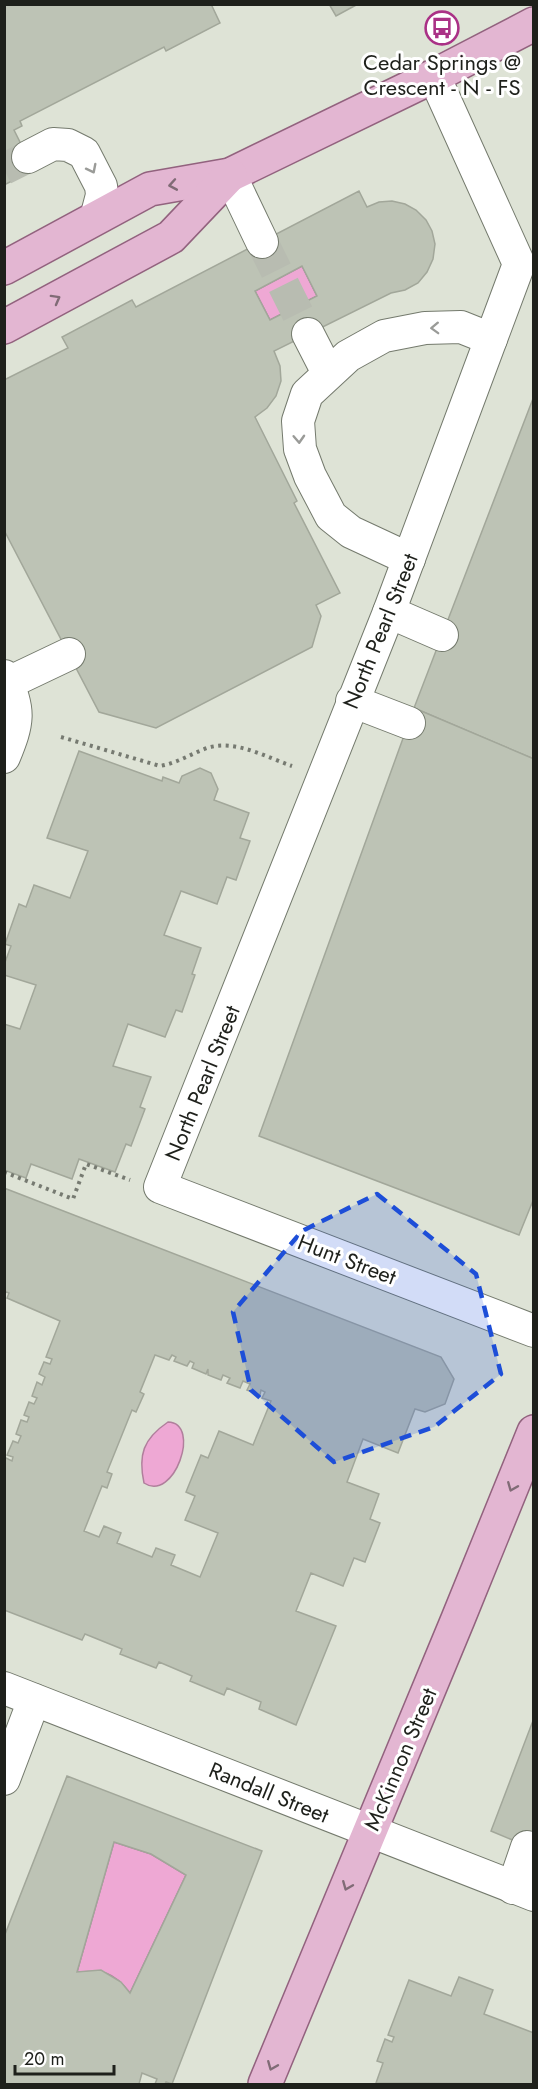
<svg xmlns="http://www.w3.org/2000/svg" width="538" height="2089" viewBox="0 0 538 2089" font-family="Jost,sans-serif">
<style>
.water{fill:#eea8d4;stroke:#b07f9c;stroke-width:1.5}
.building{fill:#bdc3b5;stroke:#a2a79a;stroke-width:1.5;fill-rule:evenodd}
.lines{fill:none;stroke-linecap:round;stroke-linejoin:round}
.minor-tunnel{stroke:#b8bcb1;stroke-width:32;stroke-dasharray:32 16;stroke-linecap:butt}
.minor-casing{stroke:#747a6d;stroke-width:34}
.major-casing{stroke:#92627e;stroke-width:36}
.path{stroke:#767a71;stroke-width:4;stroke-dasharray:3 4.5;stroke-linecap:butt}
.minor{stroke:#fff;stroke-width:32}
.major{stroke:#e3b6d2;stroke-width:33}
.oneway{stroke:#9a9b98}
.oneway2{stroke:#806b76}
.marked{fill:#1d4ed8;fill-opacity:0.2;stroke:#1d4ed8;stroke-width:4.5;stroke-dasharray:12 8;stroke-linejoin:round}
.labels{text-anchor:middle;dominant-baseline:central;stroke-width:6;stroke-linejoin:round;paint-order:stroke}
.poi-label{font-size:22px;fill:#1e201b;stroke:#fff}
.street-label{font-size:22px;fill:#1e201b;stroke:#fff}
</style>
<rect width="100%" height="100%" fill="#dee3d6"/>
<g class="water">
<path d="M 302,266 L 317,296 L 270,320 L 255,291 Z"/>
<path d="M 168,1422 C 202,1423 174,1503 144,1483 C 138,1455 143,1439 168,1422 Z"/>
<path d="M 114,1842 L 151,1854 L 186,1875 L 130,1993 C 113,1971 103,1970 77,1972 Z"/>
</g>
<g class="building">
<path d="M 4,4 L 211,4 L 220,23 L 166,51 L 164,47 L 20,121 L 22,126 L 14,130 L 34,170 L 4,185 Z"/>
<path d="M 329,4 L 358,4 L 336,16 Z"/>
<path d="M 359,191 L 367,207 L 379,202 L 392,201 L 405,204 L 416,210 L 426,220 L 432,231 L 435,244 L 433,259 L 427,272 L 418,283 L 405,290 L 391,293 L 274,351 L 280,366 L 281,381 L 276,396 L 267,408 L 255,417 L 297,501 L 294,503 L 340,593 L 316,605 L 321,616 L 312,647 L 156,728 L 99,712 L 4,530 L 4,380 L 68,348 L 62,337 L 132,300 L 136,307 ZM 302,266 L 317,296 L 270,320 L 255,291 Z"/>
<path d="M 534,396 L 534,759 L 414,708 Z"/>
<path d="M 414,708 L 534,759 L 534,1198 L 519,1235 L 259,1136 Z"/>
<path d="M 79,751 L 162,781 L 163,777 L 179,783 L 182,776 L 200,768 L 211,773 L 218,789 L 214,800 L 249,813 L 240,838 L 250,841 L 236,880 L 227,877 L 217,904 L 181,891 L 164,935 L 201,948 L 192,974 L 195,975 L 182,1012 L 176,1010 L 165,1037 L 128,1024 L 113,1066 L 151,1077 L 140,1107 L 145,1109 L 131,1146 L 126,1144 L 115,1172 L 79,1159 L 72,1179 L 31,1164 L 26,1178 L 4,1170 L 4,1024 L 20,1029 L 36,985 L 4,975 L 4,965 L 11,946 L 5,944 L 19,904 L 26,907 L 34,885 L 70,898 L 88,851 L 47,838 Z"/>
<path d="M 4,1188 L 441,1357 L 454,1379 L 445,1404 L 425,1412 L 415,1409 L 398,1453 L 363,1439 L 347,1482 L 379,1494 L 370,1519 L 380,1523 L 365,1562 L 354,1558 L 343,1586 L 311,1573 L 296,1611 L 336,1626 L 296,1725 L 259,1709 L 261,1702 L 227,1688 L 224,1695 L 190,1681 L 192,1676 L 159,1662 L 156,1668 L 120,1654 L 122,1649 L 85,1634 L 82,1640 L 4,1610 L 4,1461 L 6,1458 L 12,1461 L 13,1457 L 7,1455 L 13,1441 L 18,1443 L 21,1436 L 16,1434 L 21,1420 L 27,1422 L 29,1417 L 24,1415 L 29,1402 L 34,1404 L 37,1398 L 32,1396 L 37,1382 L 42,1385 L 45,1377 L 39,1374 L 44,1362 L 50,1364 L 52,1359 L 46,1357 L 60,1321 L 7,1298 L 9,1293 L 6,1292 L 4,1296 ZM 155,1355 L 169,1360 L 172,1355 L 176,1357 L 174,1361 L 187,1366 L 190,1361 L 194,1363 L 192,1368 L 206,1374 L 208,1369 L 208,1375 L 221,1380 L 223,1375 L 230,1378 L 227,1383 L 240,1388 L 243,1381 L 250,1384 L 247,1390 L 260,1395 L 261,1390 L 265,1392 L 262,1398 L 271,1401 L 253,1445 L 219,1431 L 208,1458 L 201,1455 L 186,1492 L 195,1496 L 185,1520 L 218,1533 L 200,1577 L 171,1565 L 175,1555 L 156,1548 L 152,1557 L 117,1543 L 121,1533 L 104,1526 L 99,1537 L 84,1531 L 102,1486 L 107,1488 L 112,1474 L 107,1472 L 132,1410 L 136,1412 L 144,1394 L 140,1392 Z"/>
<path d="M 534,1718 L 534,1849 L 491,1831 Z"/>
<path d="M 67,1776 L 262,1851 L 172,2084 L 166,2082 L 165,2084 L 155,2084 L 157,2079 L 142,2073 L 139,2084 L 4,2084 L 4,1937 ZM 114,1842 L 151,1854 L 186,1875 L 130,1993 L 121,1982 L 101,1970 L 77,1972 Z"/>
<path d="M 459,1977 L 493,1990 L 484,2014 L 534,2033 L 534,2084 L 376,2083 L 383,2063 L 377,2061 L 385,2039 L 392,2042 L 394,2037 L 388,2035 L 409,1980 L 451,1996 Z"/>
</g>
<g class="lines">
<g class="minor-tunnel">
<path d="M 4,169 L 28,157"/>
<path d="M 262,242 L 308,334"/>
</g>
<defs>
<g id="minor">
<path d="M 434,76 L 519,264 L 389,612 L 160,1187 L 534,1331"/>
<path d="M 28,157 L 53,144 L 68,145 L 84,153 L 101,186 L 102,195 L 96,218"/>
<path d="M 230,175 L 262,242"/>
<path d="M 308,334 L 328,373"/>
<path d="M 409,559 L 351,532 L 331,516 L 310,476 L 300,449 L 298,421 L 307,394 L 348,356 L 384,336 L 425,328 L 461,327 L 491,339"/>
<path d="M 389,612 L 442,635"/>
<path d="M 4,676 C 21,710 18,723 4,757"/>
<path d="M 8,683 L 69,654"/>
<path d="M 352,701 L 409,723"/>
<path d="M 4,1688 L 534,1895"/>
<path d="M 4,1779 L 34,1700"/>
<path d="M 513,1888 L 527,1847"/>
</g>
<g id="major">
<path d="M 4,268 L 150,189 L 230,175 L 434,76 L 534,24"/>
<path d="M 4,327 L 171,237 L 230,175"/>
<path d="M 265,2084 L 458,1619 L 534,1432"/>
</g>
</defs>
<use href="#minor" class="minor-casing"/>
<use href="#major" class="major-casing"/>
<g class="path">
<path d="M 61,737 L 160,766 C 177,763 191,754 207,748 C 235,739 266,757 292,766"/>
<path d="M 4,1172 L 73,1199 L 86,1164 L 130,1180"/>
</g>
<use href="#minor" class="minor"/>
<use href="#major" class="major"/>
</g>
<defs><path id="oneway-chevron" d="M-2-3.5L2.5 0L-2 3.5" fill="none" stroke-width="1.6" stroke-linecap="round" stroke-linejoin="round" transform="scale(1.5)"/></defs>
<g class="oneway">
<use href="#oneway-chevron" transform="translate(92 169) rotate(63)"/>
<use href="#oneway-chevron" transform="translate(435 328) rotate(178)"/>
<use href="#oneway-chevron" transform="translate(299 439) rotate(87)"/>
</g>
<g class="oneway2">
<use href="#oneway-chevron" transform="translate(173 185) rotate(170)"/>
<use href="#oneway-chevron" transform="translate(56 299) rotate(-29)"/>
<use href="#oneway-chevron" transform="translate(512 1487) rotate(112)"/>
<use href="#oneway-chevron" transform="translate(347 1886) rotate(112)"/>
<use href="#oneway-chevron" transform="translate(272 2066) rotate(112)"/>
</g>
<path class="marked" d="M 377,1194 L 476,1274 L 501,1374 L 434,1427 L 334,1462 L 251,1390 L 233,1312 L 302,1231 Z"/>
<defs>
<symbol id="bus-ring" viewBox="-11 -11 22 22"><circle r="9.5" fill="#fff" stroke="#aa3186" stroke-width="1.5"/><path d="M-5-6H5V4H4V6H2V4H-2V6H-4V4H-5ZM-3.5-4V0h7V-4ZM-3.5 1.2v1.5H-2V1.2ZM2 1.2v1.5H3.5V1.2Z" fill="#aa3186"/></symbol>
</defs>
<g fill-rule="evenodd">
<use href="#bus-ring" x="423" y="9" width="38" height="38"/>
</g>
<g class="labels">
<g class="poi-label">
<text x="442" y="62">Cedar Springs @<tspan x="442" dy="25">Crescent - N - FS</tspan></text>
</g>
<g class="street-label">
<text transform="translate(380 631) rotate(-68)">North Pearl Street</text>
<text transform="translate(202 1083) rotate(-68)">North Pearl Street</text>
<text transform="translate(347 1259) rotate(21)">Hunt Street</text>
<text transform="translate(400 1759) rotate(-67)">McKinnon Street</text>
<text transform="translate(269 1792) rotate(22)">Randall Street</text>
</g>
</g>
<rect width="538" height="2089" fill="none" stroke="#1e201b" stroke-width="12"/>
<path d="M15 2065v9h99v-9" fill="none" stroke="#1e201b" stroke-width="3"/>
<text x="24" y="2065" font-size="18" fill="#1e201b" stroke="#ffffff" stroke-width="4.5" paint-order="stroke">20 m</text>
</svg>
